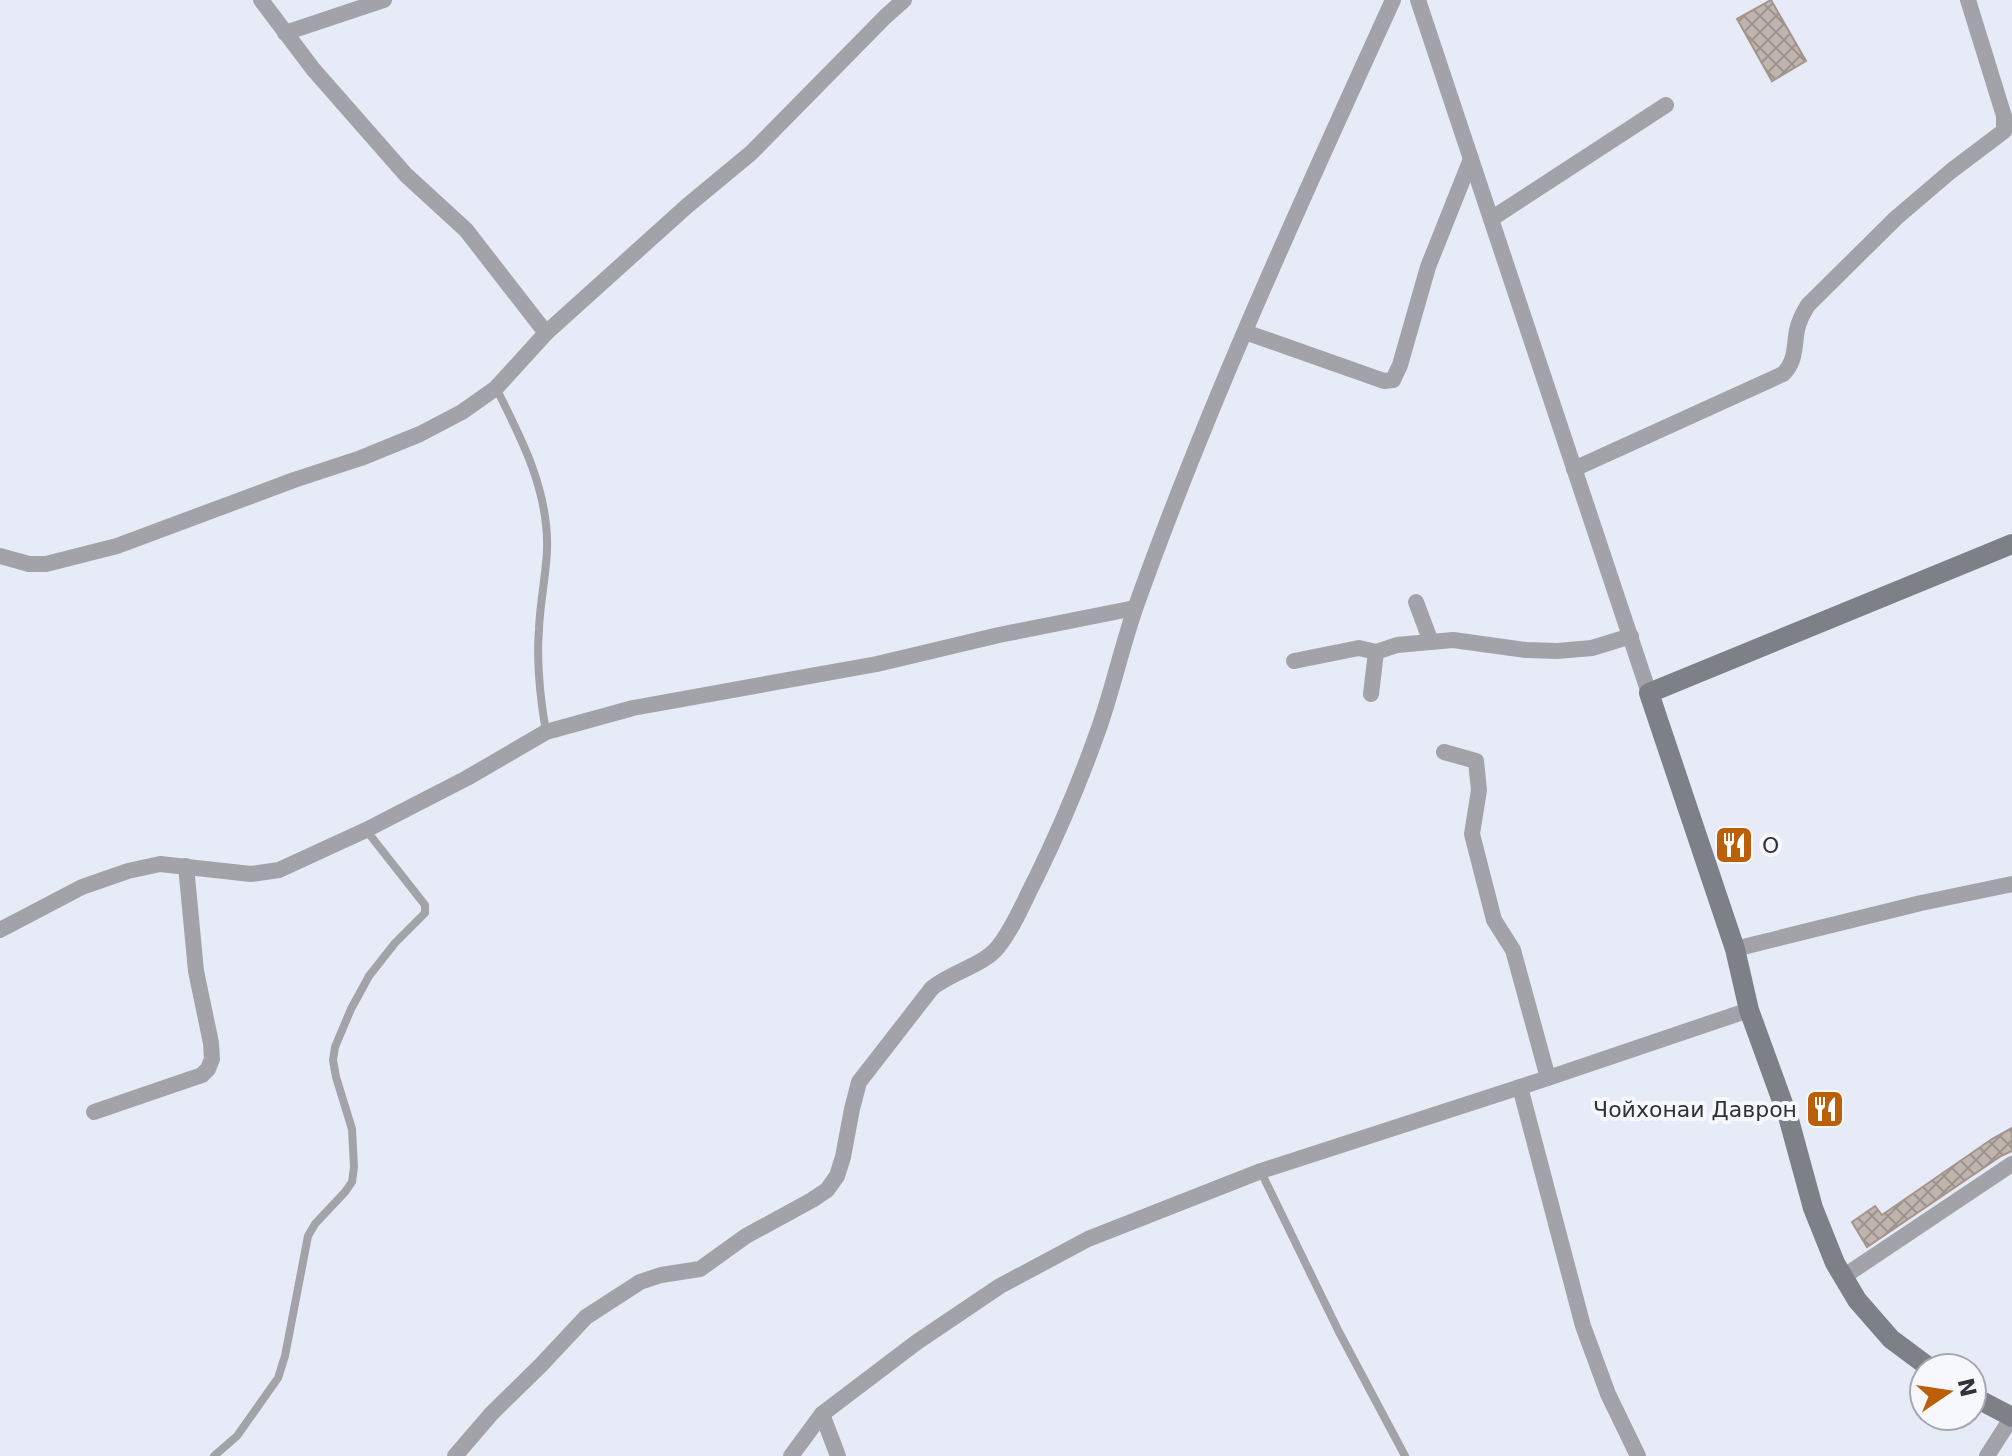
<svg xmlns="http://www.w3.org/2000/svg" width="2012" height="1456" viewBox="0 0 2012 1456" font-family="'DejaVu Sans',sans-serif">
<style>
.building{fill:url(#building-cross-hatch);stroke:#a1958e;stroke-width:2}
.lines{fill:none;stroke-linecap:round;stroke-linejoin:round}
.service{stroke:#a1a3a8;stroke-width:8}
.minor{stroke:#a1a3a8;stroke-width:16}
.secondary{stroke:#7e8088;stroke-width:20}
.labels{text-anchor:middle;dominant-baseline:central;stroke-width:8;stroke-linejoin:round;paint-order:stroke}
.poi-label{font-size:22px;fill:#303237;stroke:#f7f8fd;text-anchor:start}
</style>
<defs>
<pattern id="building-cross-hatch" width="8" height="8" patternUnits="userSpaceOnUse" patternTransform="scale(2)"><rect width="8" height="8" fill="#c0b4ac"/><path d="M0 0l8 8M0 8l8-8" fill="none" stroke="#9c938d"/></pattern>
</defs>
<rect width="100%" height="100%" fill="#e7ebf8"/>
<g class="building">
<path d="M 1771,0 L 1806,61 L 1772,81 L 1737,19 Z"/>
<path d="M 2012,1128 L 2012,1151 L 2001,1156 L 1867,1247 L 1852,1222 L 1875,1206 L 1882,1215 L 1992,1139 Z"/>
</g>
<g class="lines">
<g class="service">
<path d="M 496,388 C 522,439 549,492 547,550 C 546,576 540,602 539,629 C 536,664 540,697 546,732"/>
<path d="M 1261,1172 L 1339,1332 L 1405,1456"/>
<path d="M 214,1456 L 237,1436 L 278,1378 L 285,1356 L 308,1236 L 315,1224 L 345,1192 L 352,1182 L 354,1167 L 352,1129 L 336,1077 L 333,1060 L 335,1047 L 351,1009 L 369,976 L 395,943 L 425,913 L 425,905 L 366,830"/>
</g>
<g class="minor">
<path d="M 261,0 L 313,69 L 406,175 L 466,230 L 546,333"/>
<path d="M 1418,0 L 1649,693"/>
<path d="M 285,33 L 384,0"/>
<path d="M 1491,219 L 1666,105"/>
<path d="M 1245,332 L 1384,381 L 1393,380 L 1400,365 L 1428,267 L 1471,159"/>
<path d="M 1574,469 L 1783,374 C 1796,362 1794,346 1797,330 C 1799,320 1803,313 1808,305 L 1896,218 L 1951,171 L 2004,131 L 2004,116 L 1968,0"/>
<path d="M 0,556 L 29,564 L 46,564 L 117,546 L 294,480 L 361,458 L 420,434 L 462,412 L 496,388 L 546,333 L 687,206 L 751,153 L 886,16 L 904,0"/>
<path d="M 1416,602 L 1431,642"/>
<path d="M 1294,661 L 1359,648 L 1376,652"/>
<path d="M 1371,694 L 1376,652 L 1397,645 L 1453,640 L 1526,650 L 1557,651 L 1592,648 L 1631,636"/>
<path d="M 1444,752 L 1476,761 L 1479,790 L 1472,834 L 1494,920 L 1513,950 L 1548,1078"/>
<path d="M 0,930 L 82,887 L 128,871 L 160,864 L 251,874 L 279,870 L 366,830 L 467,778 L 546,732 L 633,708 L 877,664 L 999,635 L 1135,608"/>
<path d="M 1735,949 L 1921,903 L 2012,884"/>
<path d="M 1520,1087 L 1583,1326 L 1608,1394 L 1638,1456"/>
<path d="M 94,1112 L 202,1075 L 208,1069 L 212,1059 L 211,1043 L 196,971 L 186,866"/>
<path d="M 1843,1277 L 2012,1164"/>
<path d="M 822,1414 L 838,1456"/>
<path d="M 455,1456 L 492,1413 L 541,1365 L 586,1317 L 640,1282 L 661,1275 L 700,1269 L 746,1236 L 812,1200 L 827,1190 L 837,1176 L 843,1157 L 852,1109 L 859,1082 L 932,988 C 952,972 984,965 998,947 C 1014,927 1024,901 1036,878 C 1060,829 1081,779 1099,728 C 1113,688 1122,646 1136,606 C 1210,399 1302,200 1393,0"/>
<path d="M 791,1456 L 822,1414 L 917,1342 L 1000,1286 L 1088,1239 L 1261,1171 L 1548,1078 L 1749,1010"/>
<path d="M 1987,1456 L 2012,1417"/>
</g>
<g class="secondary">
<path d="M 1930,1368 L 1891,1339 L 1857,1300 L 1835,1263 L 1813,1208 L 1789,1120 L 1749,1010 L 1735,949 L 1649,693 L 2012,544"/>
<path d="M 1972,1396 L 2012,1417"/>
</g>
</g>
<defs>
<symbol id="restaurant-square" viewBox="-11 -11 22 22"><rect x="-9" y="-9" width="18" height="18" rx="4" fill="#bb5f08" stroke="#f7f8fd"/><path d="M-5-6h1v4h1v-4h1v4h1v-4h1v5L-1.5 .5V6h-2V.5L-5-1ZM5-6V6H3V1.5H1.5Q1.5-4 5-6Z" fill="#fff"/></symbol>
</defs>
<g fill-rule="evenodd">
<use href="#restaurant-square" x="1712" y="823" width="44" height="44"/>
<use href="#restaurant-square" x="1803" y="1087" width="44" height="44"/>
</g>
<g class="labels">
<g class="poi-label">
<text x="1762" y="845">O</text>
<text x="1797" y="1109" text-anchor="end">Чойхонаи Даврон</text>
</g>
</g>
<g transform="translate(1948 1392) rotate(77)"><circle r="38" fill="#f7f8fd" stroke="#a7a9ae" stroke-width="2"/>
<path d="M0-6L14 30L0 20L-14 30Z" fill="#bb5f08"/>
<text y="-12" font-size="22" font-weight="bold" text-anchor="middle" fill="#303237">N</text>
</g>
</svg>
